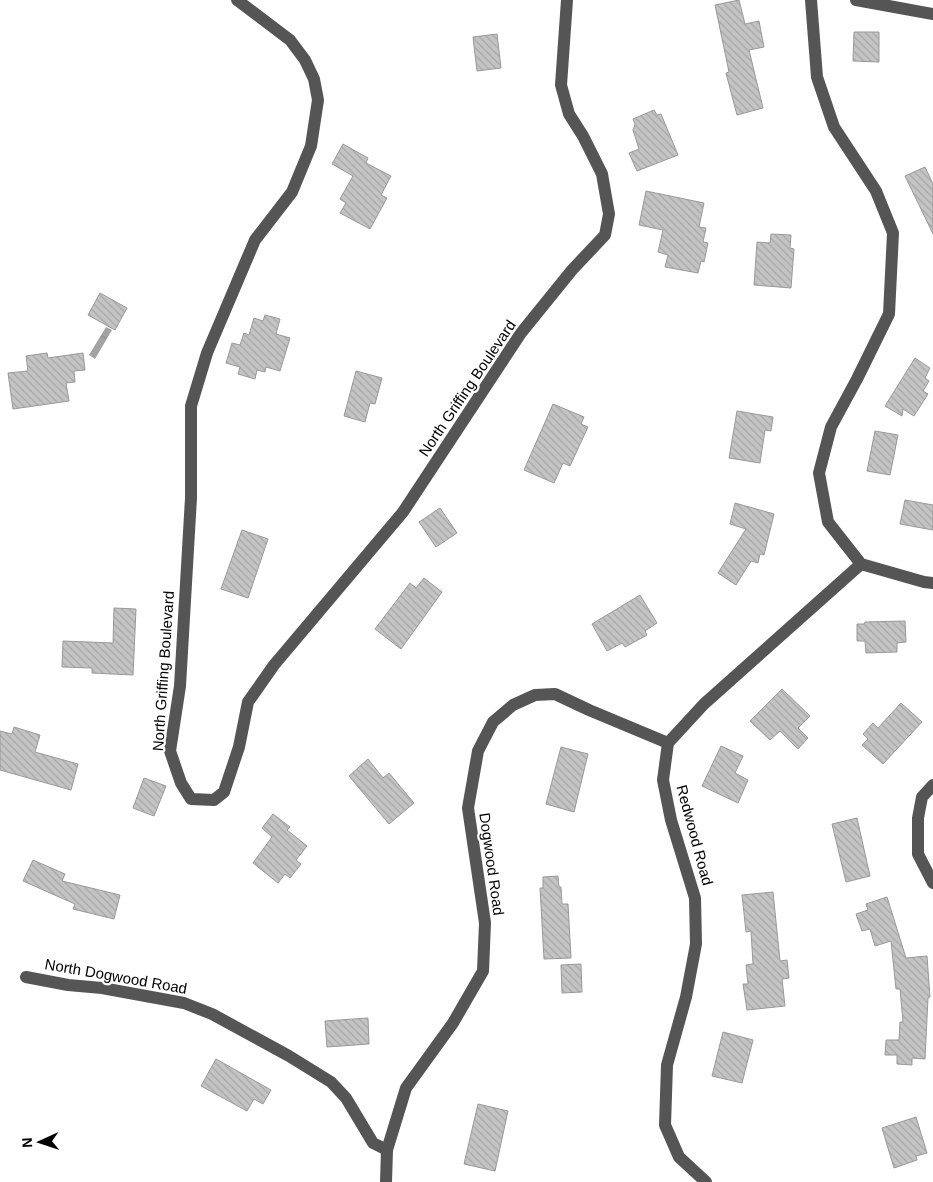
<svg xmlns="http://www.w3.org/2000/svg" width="933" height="1182" viewBox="0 0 933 1182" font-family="Arial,sans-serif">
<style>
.water{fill:url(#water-ripples)}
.building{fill:url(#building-back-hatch);stroke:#999}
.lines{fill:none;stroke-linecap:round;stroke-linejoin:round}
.minor{stroke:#555;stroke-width:12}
.labels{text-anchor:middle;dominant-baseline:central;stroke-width:4.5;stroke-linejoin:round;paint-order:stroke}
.street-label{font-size:15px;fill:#000;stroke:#fff}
</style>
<defs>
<pattern id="water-ripples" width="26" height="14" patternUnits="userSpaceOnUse" patternTransform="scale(1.25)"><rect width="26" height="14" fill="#a3a3a3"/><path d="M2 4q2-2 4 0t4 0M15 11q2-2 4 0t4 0" fill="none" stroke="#8b8b8b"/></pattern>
<pattern id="building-back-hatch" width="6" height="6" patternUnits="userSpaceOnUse" patternTransform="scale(1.25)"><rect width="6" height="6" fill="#c4c4c4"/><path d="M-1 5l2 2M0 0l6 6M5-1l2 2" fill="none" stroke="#a7a7a7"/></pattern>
</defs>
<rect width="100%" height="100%" fill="#fff"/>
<path class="water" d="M 106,327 L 112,330 L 95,359 L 89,355 Z"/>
<g class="building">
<path d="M 739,0 L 745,24 L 759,21 L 764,47 L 749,50 L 763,108 L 737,115 L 726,73 L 729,72 L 715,5 Z"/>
<path d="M 854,32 L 879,32 L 879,62 L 853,61 Z"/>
<path d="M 497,34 L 501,68 L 477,71 L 473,37 Z"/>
<path d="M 654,110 L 657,115 L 661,114 L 678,155 L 637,171 L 629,153 L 639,149 L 633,130 L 635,124 L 633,119 Z"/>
<path d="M 343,144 L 368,158 L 366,163 L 391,176 L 381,195 L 387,198 L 370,229 L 340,213 L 346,203 L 340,199 L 353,176 L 332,164 Z"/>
<path d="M 925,167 L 933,184 L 933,234 L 905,176 Z"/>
<path d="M 646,191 L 704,203 L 699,227 L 706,228 L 703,242 L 708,243 L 704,262 L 701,261 L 698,273 L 665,267 L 668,255 L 658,252 L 663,230 L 639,225 Z"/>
<path d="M 771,234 L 791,235 L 790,248 L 794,249 L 791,288 L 754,285 L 757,242 L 770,243 Z"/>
<path d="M 100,293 L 127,308 L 115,330 L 88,315 Z"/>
<path d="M 265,315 L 280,319 L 276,334 L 290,338 L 280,371 L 266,367 L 265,372 L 257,370 L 255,379 L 238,374 L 240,367 L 226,363 L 232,343 L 240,345 L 244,333 L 249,335 L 254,318 L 263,321 Z"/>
<path d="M 47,353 L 48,358 L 83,353 L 85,370 L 74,371 L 75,382 L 66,383 L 69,401 L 13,409 L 8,373 L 28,371 L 26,356 Z"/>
<path d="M 915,358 L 930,368 L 925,378 L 929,381 L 923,391 L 928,394 L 914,416 L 903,409 L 902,416 L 885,406 Z"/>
<path d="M 356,371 L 382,378 L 375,404 L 370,403 L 365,422 L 344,416 Z"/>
<path d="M 553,404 L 584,417 L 581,424 L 588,427 L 570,466 L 563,463 L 554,483 L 524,470 Z"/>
<path d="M 737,411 L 773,417 L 771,431 L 765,430 L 760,463 L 729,458 Z"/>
<path d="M 875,431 L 898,435 L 890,475 L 867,471 Z"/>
<path d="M 905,500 L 933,505 L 933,530 L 900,524 Z"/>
<path d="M 735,503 L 774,514 L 764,555 L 760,554 L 758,563 L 751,561 L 736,585 L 718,573 L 746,529 L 730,524 Z"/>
<path d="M 440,508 L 457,533 L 436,547 L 419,522 Z"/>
<path d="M 242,530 L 268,539 L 248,598 L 221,589 Z"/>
<path d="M 424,578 L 442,592 L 401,649 L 375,629 L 410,583 L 416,588 Z"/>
<path d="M 640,595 L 657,623 L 645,631 L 647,635 L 625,647 L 622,643 L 607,651 L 592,624 Z"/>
<path d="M 114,608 L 136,609 L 133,675 L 92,673 L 92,668 L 62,667 L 63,641 L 113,643 Z"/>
<path d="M 905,621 L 906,642 L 897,643 L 897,652 L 866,653 L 865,641 L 857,641 L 857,624 L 864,624 L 865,622 Z"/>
<path d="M 782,689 L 810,716 L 798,728 L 808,738 L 798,749 L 780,731 L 770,740 L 750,721 Z"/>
<path d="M 901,703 L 922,722 L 883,764 L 862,745 L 868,739 L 863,734 L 873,723 L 878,728 Z"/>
<path d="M 14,727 L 40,735 L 35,752 L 78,764 L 71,790 L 0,770 L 0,731 L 12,734 Z"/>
<path d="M 721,746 L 743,756 L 735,773 L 748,780 L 738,803 L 702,786 Z"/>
<path d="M 561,747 L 588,754 L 574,812 L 546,804 Z"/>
<path d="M 368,759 L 383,778 L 389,773 L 414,803 L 389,824 L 349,776 Z"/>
<path d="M 144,778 L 166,786 L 154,816 L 133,808 Z"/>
<path d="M 273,814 L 290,827 L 287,830 L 307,846 L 296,860 L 301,864 L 290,878 L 285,874 L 278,883 L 253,863 L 272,837 L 262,828 Z"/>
<path d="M 857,818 L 870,876 L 846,882 L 832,824 Z"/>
<path d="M 33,860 L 65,874 L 62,881 L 120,895 L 114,919 L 73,909 L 75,904 L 23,881 Z"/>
<path d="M 558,876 L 559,887 L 561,887 L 562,904 L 568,904 L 571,958 L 544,959 L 540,888 L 543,888 L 543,877 Z"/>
<path d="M 773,892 L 780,961 L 787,960 L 789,978 L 782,979 L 785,1006 L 747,1010 L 743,984 L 748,984 L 746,965 L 753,964 L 751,931 L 746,932 L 742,895 Z"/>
<path d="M 887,897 L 906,958 L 927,956 L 930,997 L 928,998 L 925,1059 L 912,1058 L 912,1065 L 897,1064 L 897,1055 L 885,1055 L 886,1040 L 899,1040 L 900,1022 L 903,1022 L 900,989 L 896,989 L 891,941 L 875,946 L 870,929 L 862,931 L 856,914 L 868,910 L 866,904 Z"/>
<path d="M 581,964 L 582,992 L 562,993 L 561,965 Z"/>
<path d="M 368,1018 L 369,1044 L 327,1047 L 325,1021 Z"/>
<path d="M 723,1032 L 753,1040 L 742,1083 L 712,1076 Z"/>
<path d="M 216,1059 L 271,1090 L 263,1104 L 254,1099 L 247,1111 L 201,1086 Z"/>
<path d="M 478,1104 L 508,1111 L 495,1171 L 464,1164 Z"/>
<path d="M 916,1117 L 927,1153 L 916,1156 L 917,1160 L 894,1168 L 882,1128 Z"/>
</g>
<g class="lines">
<g class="minor">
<path d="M 237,0 L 290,40 L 305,60 L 314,79 L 318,100 L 311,146 L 292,192 L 255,240 L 207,353 L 191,406 L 191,498 L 180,686 L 170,751 L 181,783 L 191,799 L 214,800 L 224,792 L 239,747 L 248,702 L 274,665 L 403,512 L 521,333 L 572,270 L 605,235 L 609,214 L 602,174 L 583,136 L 569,114 L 561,85 L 567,0"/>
<path d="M 811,0 L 817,77 L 834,127 L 876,191 L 893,233 L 889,314 L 857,379 L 831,427 L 819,473 L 828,522 L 861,564 L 924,582 L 933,583"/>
<path d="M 856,0 L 933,14"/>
<path d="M 933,785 L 922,797 L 918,818 L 918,854 L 933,883"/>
<path d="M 26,977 L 68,985 L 102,988 L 184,1003 L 212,1014 L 289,1056 L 331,1082 L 346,1098 L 373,1143 L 387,1150"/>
<path d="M 386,1182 L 387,1150 L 406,1088 L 453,1023 L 483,971 L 485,923 L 468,808 L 478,751 L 493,722 L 513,705 L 535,695 L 555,694 L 589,710 L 668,743"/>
<path d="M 706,1182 L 679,1157 L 665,1125 L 667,1065 L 686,997 L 696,944 L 695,898 L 671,820 L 663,780 L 668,743 L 704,704 L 861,564"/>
</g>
</g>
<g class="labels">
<g class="street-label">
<text transform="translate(467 388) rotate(-56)">North Griffing Boulevard</text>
<text transform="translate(163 671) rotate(-86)">North Griffing Boulevard</text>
<text transform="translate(695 835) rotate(75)">Redwood Road</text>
<text transform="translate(492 864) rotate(82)">Dogwood Road</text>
<text transform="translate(116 976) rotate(10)">North Dogwood Road</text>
</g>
</g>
<g transform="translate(40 1142) rotate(267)" stroke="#ffffff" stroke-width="4" paint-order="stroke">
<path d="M0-4L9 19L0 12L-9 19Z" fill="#000000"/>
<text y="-8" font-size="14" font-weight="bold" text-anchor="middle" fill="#000000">N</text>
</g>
</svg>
